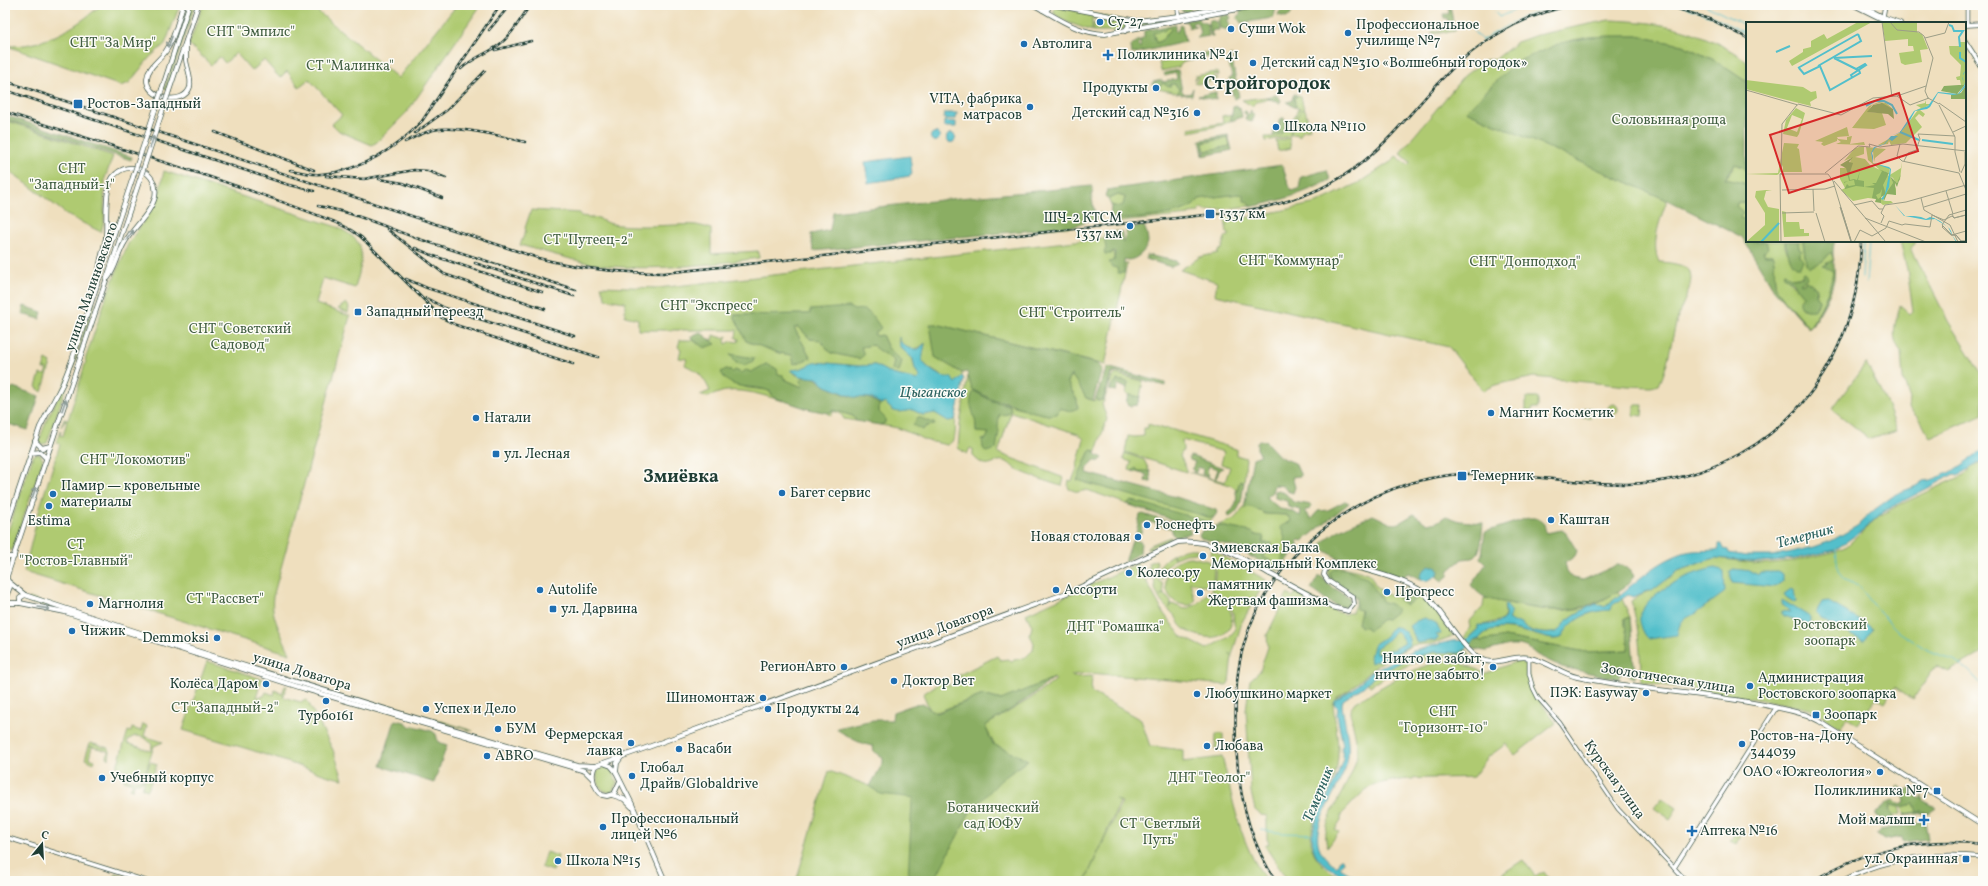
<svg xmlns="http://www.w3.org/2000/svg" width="1988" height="886" viewBox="0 0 1988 886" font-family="Vollkorn,serif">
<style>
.green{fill:#afca71;stroke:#678452;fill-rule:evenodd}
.forest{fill:#8bae63;stroke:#55764c;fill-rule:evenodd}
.water{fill:#52bfcb;stroke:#387e80;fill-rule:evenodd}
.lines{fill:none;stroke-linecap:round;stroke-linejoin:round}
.stream{stroke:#52bfcb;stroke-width:1}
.tertiary-casing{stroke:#3e5549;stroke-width:4.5}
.secondary-casing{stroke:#3e5549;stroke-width:5}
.primary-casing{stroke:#3e5549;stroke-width:5.5}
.trunk-casing{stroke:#3e5549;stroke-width:5.5}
.tertiary{stroke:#fff;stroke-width:3}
.secondary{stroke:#fff;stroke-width:3.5}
.primary{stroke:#fff;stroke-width:4}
.trunk{stroke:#fff;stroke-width:4}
.rail-casing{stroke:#1f3d34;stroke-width:2.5}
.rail{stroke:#fdfcf7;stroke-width:1;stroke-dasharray:3;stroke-linecap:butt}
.primary-bridge-casing{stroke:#3e5549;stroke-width:5.5;stroke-linecap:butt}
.trunk-bridge-casing{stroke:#3e5549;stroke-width:5.5;stroke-linecap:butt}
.primary-bridge{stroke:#fff;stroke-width:4}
.trunk-bridge{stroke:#fff;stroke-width:4}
.oneway{stroke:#8f9e9a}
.poi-dot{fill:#1f6fb2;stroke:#fdfcf7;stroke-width:1.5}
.labels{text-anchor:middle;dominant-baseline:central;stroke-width:3;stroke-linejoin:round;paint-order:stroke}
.poi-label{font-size:14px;fill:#1f3d34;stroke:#fdfcf7;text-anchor:start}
.park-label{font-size:14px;fill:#436043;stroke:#fdfcf7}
.street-label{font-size:14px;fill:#1f3d34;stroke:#fdfcf7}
.water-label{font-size:15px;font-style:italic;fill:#2e6461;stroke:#fdfcf7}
.district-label{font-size:18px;font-weight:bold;fill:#1f3d34;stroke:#fdfcf7}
.inset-river{fill:none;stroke:#52bfcb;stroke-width:2}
.inset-road{fill:none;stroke:#9c9e87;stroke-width:1}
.view{fill:#d62828;fill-opacity:0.15;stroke:#d62828;stroke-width:2}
.inset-edge{fill:none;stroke:#1f3d34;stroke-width:2}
</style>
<rect width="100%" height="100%" fill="#fdfcf7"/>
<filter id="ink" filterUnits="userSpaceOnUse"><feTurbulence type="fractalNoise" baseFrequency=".025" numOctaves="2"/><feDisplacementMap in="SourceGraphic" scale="8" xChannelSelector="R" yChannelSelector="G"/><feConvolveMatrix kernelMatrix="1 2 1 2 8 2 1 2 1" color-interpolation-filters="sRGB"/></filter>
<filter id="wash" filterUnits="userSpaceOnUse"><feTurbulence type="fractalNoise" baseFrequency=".012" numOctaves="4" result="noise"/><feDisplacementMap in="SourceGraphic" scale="16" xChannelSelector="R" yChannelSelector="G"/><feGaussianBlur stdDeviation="0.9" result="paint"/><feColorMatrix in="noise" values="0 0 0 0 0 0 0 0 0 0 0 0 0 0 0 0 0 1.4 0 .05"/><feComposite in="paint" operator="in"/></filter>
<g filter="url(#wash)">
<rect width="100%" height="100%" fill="#efdfbe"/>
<g class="green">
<path d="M 101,5 L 180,5 L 165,44 L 150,57 L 129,83 L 121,86 L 7,46 C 43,47 74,29 101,5 Z"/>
<path d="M 192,5 L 195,5 L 166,90 L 164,89 Z"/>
<path d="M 203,5 L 310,5 L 398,78 L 457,5 L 481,5 L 407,112 L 377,142 L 372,145 L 339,131 L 332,124 L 342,115 L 309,79 L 299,87 L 287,71 L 280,78 L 264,60 L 252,71 L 236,53 L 225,63 L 220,57 L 211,65 L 189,44 Z"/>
<path d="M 1056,7 L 1092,14 L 1092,31 L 1067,22 L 1054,14 L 1054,10 Z"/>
<path d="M 1093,14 L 1126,21 L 1127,28 L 1116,31 L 1093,31 L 1094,23 L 1098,25 L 1098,24 L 1102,24 L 1103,21 L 1099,20 L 1100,19 L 1094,19 Z"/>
<path d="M 1178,18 L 1134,27 L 1132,25 L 1135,22 Z"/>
<path d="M 1609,20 C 1665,22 1700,29 1747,61 L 1747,82 L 1714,60 L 1682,45 L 1637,36 L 1591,37 L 1573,40 L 1521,60 L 1508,70 L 1466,111 L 1667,200 C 1661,218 1650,243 1659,262 C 1665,262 1687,264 1690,272 C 1694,284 1684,300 1680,311 C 1671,335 1670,363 1659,385 L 1651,387 L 1628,386 L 1533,377 C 1517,382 1497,381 1483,391 L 1449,347 L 1215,295 L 1217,282 L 1180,270 L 1200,257 L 1218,253 L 1218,251 L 1222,249 L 1225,237 L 1229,236 L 1229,233 L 1227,233 L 1225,218 L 1252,217 L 1317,203 L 1360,182 L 1392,161 L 1396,156 L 1408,165 L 1410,162 L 1400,153 L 1464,76 L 1485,60 L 1496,59 L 1517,42 L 1537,35 Z"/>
<path d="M 1452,27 L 1453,30 L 1456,29 L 1455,31 L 1431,34 L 1432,32 Z"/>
<path d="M 1167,28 L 1170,27 L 1171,30 L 1162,40 L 1156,43 L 1153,33 L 1159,29 L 1164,31 Z"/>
<path d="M 1178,59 L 1187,61 L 1182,63 L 1179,67 L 1161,71 L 1159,63 Z"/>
<path d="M 1216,72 L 1218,72 L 1219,76 L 1214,74 L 1213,77 L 1218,78 L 1214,81 L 1197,84 L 1194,82 L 1198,80 L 1197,77 L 1194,80 L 1195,76 Z"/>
<path d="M 1162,82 L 1164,84 L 1175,84 L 1180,91 L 1177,93 L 1158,89 Z"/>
<path d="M 1274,96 L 1280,99 L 1280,103 C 1270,97 1260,98 1252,106 L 1242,100 Z"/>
<path d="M 1293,96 L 1301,97 L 1304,109 L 1302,109 L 1292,125 L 1290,136 L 1266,141 L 1265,137 L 1272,137 L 1279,132 L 1284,121 L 1292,122 L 1298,109 L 1300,109 L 1286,102 L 1292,101 Z"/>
<path d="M 1305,109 L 1310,129 L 1303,130 L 1299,137 L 1297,134 L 1291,135 L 1292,126 L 1302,110 Z"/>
<path d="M 1232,114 L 1230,121 L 1222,125 L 1190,132 L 1189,129 L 1223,123 L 1222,116 Z"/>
<path d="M 5,120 L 113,156 L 105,178 L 104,221 L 101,232 L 69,216 L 5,167 Z"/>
<path d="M 1229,138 L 1230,146 L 1205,151 L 1203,143 Z"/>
<path d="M 1289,138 L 1291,148 L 1278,151 L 1276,141 Z"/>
<path d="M 1735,164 L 1743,167 L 1747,171 L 1747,184 L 1725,179 L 1733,169 Z"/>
<path d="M 164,171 L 337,227 C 342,230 349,233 353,237 C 368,249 359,273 355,288 L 323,278 L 316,304 L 350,316 L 273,597 C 270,617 283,636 290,654 L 24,572 L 40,507 L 60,444 L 56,443 L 61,430 L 60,435 L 63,436 L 67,421 L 65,421 L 61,427 L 64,419 L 68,420 L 86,361 L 85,360 L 108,292 L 128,244 L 157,202 Z"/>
<path d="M 1238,194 L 1244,194 L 1250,206 L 1205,211 L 1204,209 L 1200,209 L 1199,212 L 1189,213 L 1189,215 L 1110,223 L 1110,220 C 1128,219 1192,217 1198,199 Z"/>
<path d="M 1118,195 L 1125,197 L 1123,205 L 1119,207 L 1111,205 L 1108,199 Z"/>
<path d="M 1738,202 L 1747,203 L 1747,218 L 1741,220 L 1736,206 Z"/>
<path d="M 531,210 L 580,213 L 580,216 L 599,218 C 611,232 677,223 696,225 C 701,226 706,227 711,229 L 711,254 L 758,251 L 759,258 C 708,265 638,273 588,263 C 565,258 542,251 520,245 L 526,230 L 525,228 Z"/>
<path d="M 1111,237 L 1115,265 L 1127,264 L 1105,365 L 936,324 L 935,357 L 962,373 L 962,376 L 955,383 C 948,379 924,368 922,359 C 921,354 925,348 925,343 C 916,352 906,351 899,339 L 898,342 L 912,357 L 915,369 L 920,378 L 917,380 L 892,374 L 875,365 L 859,366 L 816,362 L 800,369 L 792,370 L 796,375 L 804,377 L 801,380 L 802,387 L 784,379 L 766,364 L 751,373 L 749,371 L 741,373 L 735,370 L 733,372 L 726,369 L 722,374 L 733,384 L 748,388 L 767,390 L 775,397 L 783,401 C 765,396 746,389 727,391 C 719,391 708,400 700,395 L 710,391 C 704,377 698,371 685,365 L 687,359 L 679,358 L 681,349 L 678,347 L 680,340 L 693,340 L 698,344 L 715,344 L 711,341 L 714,339 L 713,335 L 723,338 L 727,336 L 725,340 L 726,344 L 732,341 L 738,342 L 739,339 L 736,338 L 737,330 L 638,330 L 638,319 L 625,316 L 625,302 L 606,299 L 601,286 L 658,288 ZM 854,310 L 877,337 L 882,335 L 888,348 L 902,361 L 892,370 L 894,361 C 887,354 879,353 873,345 L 861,347 L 859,359 L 831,353 L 820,340 L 810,339 L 799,327 L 794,328 L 811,358 L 779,353 L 746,341 L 734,315 L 810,314 L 810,311 Z"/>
<path d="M 1766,241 L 1785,241 L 1785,247 L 1793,264 L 1800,257 L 1798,241 L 1803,241 L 1805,257 L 1823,261 L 1831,252 L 1834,260 L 1832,262 L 1826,263 L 1828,268 L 1833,271 C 1830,292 1820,310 1809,328 C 1800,316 1784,301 1777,289 C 1772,279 1777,263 1772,255 L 1765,255 L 1763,251 L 1768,249 ZM 1785,273 L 1790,278 L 1803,276 L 1807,278 L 1800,283 L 1802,284 L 1806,281 L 1813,285 L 1817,292 L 1815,294 L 1819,301 L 1817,307 L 1810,310 L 1802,309 L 1803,296 C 1797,286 1789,282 1783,274 Z"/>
<path d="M 1900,241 L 1915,241 L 1915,244 L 1911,248 L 1948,321 L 1983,377 L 1983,414 L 1930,438 L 1923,424 L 1909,408 L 1910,399 L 1903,379 L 1901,352 C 1889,339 1896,321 1900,305 L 1910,314 L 1913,311 L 1907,269 Z"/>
<path d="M 93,302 L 95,303 L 47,443 L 41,445 L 39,441 L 47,419 L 69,376 Z"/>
<path d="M 346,303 L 349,307 L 348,313 L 338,309 Z"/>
<path d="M 46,360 L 51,363 L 42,392 L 36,387 L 40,374 L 45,375 L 47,369 L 43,369 Z"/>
<path d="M 1866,363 L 1886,401 L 1897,431 L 1870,439 L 1832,409 Z"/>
<path d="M 1115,372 L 1117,372 L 1112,375 L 1104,401 L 1102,404 L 1107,419 L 1096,451 L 1090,450 L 1083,469 L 1086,483 L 1214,517 L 1210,522 L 1127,504 L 1087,490 L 1078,492 L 1069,489 L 1068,486 L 1069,480 L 1072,481 L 1078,466 L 1077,465 L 1084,439 L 1078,434 L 1011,412 L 998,453 L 1064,478 L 1062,486 C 1052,484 1027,474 1017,470 C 1013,468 1011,464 1007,462 C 993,456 990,474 973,456 L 973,449 L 970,448 L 967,454 L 958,448 L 960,424 L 968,376 L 972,389 C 997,401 1021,409 1048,415 L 1060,408 L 1070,411 L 1077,400 L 1067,382 L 1071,375 L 1078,384 L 1086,398 L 1094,401 L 1096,397 L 1097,401 L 1103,400 L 1111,374 ZM 974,391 L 992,401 L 1009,405 L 1011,409 L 1008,414 L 999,415 L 997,429 L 983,448 L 989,432 L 976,432 Z"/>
<path d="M 1116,374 L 1143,381 L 1140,397 L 1126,394 L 1128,382 L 1117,380 L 1112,388 L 1110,388 L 1113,377 Z"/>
<path d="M 1526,398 L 1538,398 L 1538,408 L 1532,408 L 1532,411 L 1526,411 Z"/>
<path d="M 886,403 C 894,416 901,411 913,410 L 923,415 C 936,409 939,417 950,421 L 956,418 C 954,426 959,440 947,445 L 924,440 L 917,436 L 898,428 L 880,425 L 883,424 L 883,416 L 879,413 L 879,404 Z"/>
<circle cx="1613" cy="409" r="5"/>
<path d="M 1634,405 L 1643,405 L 1642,416 L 1634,415 Z"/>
<path d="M 1584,408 L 1591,408 L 1590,418 L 1583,418 Z"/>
<path d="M 834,410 L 853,416 L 856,421 L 844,419 C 841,414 839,411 833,412 L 831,416 L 828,413 Z"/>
<path d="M 1148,424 L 1165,429 L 1167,428 L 1236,449 L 1236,455 L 1246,458 L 1244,483 L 1240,481 L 1237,490 L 1230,485 L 1189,472 L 1225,482 L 1230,467 L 1221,464 L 1224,452 L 1182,440 L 1183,450 L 1180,456 L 1187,470 L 1186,472 L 1125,452 L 1128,436 L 1135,437 L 1144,436 L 1144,428 L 1148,428 Z"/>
<path d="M 1125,453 L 1144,460 L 1150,472 L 1151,482 L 1145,481 L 1147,475 L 1129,470 L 1131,462 L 1123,459 Z"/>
<path d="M 36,454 L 40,454 L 43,460 L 12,551 L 5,548 L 5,540 L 33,456 Z"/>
<path d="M 1983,463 L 1983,652 L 1948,672 L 1936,666 L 1913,699 L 1895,687 L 1885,703 L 1876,698 L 1858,724 L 1847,717 L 1840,728 L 1814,710 L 1770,701 L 1641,682 C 1641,656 1639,626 1631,601 L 1641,594 L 1652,590 L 1678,571 L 1708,560 L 1716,558 L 1762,564 L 1794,561 L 1834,552 L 1847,546 L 1879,516 L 1897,506 L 1960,477 L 1970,471 L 1969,468 Z"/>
<path d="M 1251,507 L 1266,514 L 1287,515 L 1291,521 L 1287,524 L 1283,525 L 1287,551 L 1280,563 L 1278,571 L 1273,568 L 1274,566 L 1272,561 L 1262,557 L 1270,548 L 1266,543 L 1262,543 L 1263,540 L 1253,533 L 1221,526 L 1208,529 L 1234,519 L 1244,508 Z"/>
<path d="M 1170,537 L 1172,538 L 1147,549 L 1148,546 Z"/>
<path d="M 1190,549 L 1197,549 L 1196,553 L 1185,554 L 1175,558 L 1173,555 L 1174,559 L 1166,568 L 1161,566 L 1165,570 L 1162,579 L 1157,580 L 1162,583 L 1164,594 L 1160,595 L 1164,594 L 1171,602 L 1170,608 L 1172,604 L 1185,609 L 1196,605 L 1210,591 C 1223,597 1237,612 1230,627 C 1221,644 1195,637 1183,628 C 1178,624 1179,621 1175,616 C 1169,609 1163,606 1159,598 C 1145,574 1165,552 1190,549 Z"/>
<path d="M 1212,550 L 1266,580 L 1242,622 L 1232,655 L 1229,653 L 1232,656 L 1229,682 L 1227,685 L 1089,673 L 1071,675 L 1073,677 L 1092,676 L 1091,692 L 1141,720 L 1150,746 L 1183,750 L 1183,762 L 1222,757 C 1234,802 1239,843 1267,881 L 1085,881 L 1122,802 L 1115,799 L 1120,802 L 1085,881 L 796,881 L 829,771 L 870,786 L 880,794 L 994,744 L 985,726 L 1030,699 L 1056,680 L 1054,678 L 1002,700 L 983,695 L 937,712 L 930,710 L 923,694 L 945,679 L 949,686 L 961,678 L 959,675 L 997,656 L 1000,660 L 1009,659 L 1011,661 L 1026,657 L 1033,650 L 1034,643 L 1030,635 L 1032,626 L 1026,614 L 1137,564 L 1164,614 L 1181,636 L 1207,649 L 1229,637 L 1236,629 C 1233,623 1234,619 1233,613 C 1230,600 1219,597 1211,589 L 1215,578 L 1216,561 L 1210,554 Z"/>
<path d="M 1191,557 L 1208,561 L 1214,569 L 1213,580 L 1208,587 L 1190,582 L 1195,601 L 1191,605 C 1157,608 1158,558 1191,557 Z"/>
<path d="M 1156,560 L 1157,563 L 1151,579 L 1150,579 L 1146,569 L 1150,568 L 1149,563 Z"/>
<path d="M 1334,565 L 1367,573 C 1372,576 1372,579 1375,584 C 1379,590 1385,593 1391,596 L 1406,587 C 1427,594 1440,619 1453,636 L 1432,644 L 1413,645 L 1377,665 L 1349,690 L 1337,697 L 1333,704 C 1335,726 1342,752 1335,774 C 1333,781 1328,789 1325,796 C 1305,839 1302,855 1345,881 L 1288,881 L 1265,846 L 1269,844 L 1267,839 L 1267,816 L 1261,815 L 1255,810 L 1251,792 L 1246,710 L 1250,680 L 1260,671 L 1268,647 L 1267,635 L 1287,594 L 1293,597 L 1297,590 L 1337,612 L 1345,614 L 1352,612 L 1357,599 L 1328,577 L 1328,570 Z"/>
<path d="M 1618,591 L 1620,595 L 1605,607 L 1596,604 C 1585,609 1574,614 1566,621 C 1563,624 1562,629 1558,631 C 1545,638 1519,628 1508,619 L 1510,611 L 1504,604 L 1505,615 L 1502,620 L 1478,626 L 1478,629 L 1466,640 L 1464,638 L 1470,627 L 1469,622 L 1483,607 L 1484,598 C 1520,605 1561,619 1597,603 C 1604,600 1611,595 1618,591 Z"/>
<path d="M 29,598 L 60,608 L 28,603 Z"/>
<path d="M 1622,599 L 1630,617 L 1625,619 C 1624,630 1630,639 1628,650 L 1586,652 L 1505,637 L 1482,641 L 1479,639 C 1495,617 1532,636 1553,639 C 1565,641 1565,624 1574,620 C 1585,615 1597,610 1609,609 L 1610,606 Z"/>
<path d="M 1435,652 L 1459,653 L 1456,653 L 1457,656 C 1427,653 1395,670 1370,686 L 1368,683 C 1381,666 1413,657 1435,652 Z"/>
<path d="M 1454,660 L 1478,670 L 1484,674 L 1520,660 L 1525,660 L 1532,691 L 1556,723 L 1515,755 L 1506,744 L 1488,757 L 1473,777 C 1448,779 1387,775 1367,789 C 1358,796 1349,807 1341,815 L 1341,821 L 1335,830 L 1339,832 L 1328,847 C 1316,822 1355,781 1357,754 C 1358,743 1354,731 1352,720 C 1352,718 1350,714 1350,711 C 1350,709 1353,705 1354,703 C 1385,686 1418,662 1454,660 Z"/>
<path d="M 207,661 L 262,679 L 256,697 L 264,696 L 266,692 L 274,695 L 275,690 L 282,694 L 285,686 L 287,686 L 283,697 L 301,702 L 307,700 L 333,750 L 343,779 L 332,777 L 248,749 L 183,730 Z"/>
<path d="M 432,718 L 473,731 L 433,720 Z"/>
<path d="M 143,724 L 147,726 L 144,736 L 163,742 L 154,746 L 143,780 L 140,783 L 134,783 L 133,790 L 132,788 L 130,789 L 133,783 L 124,780 L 118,773 L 115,773 L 128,731 L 131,732 L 132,728 L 141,731 ZM 135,736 C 143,736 148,739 152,745 L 151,751 L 127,743 L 129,739 ZM 119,768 L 142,776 L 141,780 L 129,780 L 119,772 Z"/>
<path d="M 1216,734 L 1223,734 L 1223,749 L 1215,749 Z"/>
<path d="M 90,743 L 108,748 L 110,751 L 109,759 L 107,758 L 108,751 L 89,746 Z"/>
<path d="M 89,746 L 92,747 L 89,758 L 95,760 L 94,763 L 85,759 Z"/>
<path d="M 150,762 L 157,764 L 148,790 L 142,788 Z"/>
<path d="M 603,766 L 612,770 L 617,782 L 612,792 C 601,794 596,781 597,772 Z"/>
<path d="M 1662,798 L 1677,808 L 1670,819 L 1654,808 Z"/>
<path d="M 1914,804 L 1917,812 L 1904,814 L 1902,807 Z"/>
<path d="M 1890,805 L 1899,807 L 1901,814 L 1893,816 L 1890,811 Z"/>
<path d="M 1733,827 L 1741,832 L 1736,844 L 1730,841 L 1734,835 L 1730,832 Z"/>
<path d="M 546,852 L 558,856 L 553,871 L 541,867 Z"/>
<path d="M 1523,860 L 1535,876 L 1544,871 L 1551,881 L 1487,881 L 1494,876 L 1496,878 Z"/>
</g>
<g class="forest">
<path d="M 1194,5 L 1199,5 L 1198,9 L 1192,8 L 1188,12 L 1181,11 L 1183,8 Z"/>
<path d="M 1258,5 L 1283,5 L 1276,8 L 1274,16 L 1272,18 L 1241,23 L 1237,17 L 1240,14 L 1240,10 Z"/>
<path d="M 1448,5 L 1450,5 L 1453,22 L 1449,25 L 1447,18 L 1444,18 L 1443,14 L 1449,14 Z"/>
<path d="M 1286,8 L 1293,8 L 1290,16 L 1285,17 L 1278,15 L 1279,12 Z"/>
<path d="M 1221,13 L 1224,17 L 1228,13 L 1231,18 L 1227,20 L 1229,22 L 1229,30 L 1220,28 L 1218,20 L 1220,19 Z"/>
<path d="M 1199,18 L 1200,21 L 1207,24 L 1209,36 L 1197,38 L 1200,34 L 1198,24 L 1196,22 L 1192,23 L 1192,25 L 1197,26 L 1188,28 L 1190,25 L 1188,25 L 1187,22 L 1183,21 Z"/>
<path d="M 1210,20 L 1217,22 L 1219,30 L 1213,30 L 1211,34 L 1214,36 L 1211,36 L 1208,23 Z"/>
<path d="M 1175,24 L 1175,31 L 1177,32 L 1180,25 L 1182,26 L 1185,42 L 1132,54 L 1131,46 L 1138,40 L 1140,42 L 1137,45 L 1140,48 L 1141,39 L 1144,38 L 1144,31 ZM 1167,28 L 1170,27 L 1171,29 L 1162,40 L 1156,43 L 1153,33 L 1158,32 L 1160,29 L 1164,31 Z"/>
<path d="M 1610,36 L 1637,36 L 1682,45 L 1714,60 L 1747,82 L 1747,171 L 1743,167 L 1735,164 L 1725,179 L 1747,184 L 1747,203 L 1738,202 L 1736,206 L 1744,213 L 1740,217 L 1741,219 L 1747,218 L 1744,226 L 1747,230 L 1747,241 L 1766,241 L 1768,249 L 1763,252 L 1765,255 L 1772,255 C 1777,263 1772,279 1777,289 C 1783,300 1800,317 1809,328 C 1821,311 1831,291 1833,271 L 1823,266 L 1834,260 L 1831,252 L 1823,261 L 1810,267 L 1806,264 L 1803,241 L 1835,241 C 1830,253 1836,266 1834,279 C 1831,296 1820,312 1811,327 L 1809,329 L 1774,290 L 1742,237 L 1667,200 L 1466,111 L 1508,70 L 1521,60 L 1561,43 L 1591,37 Z"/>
<path d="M 1213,51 L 1213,56 L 1187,61 L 1188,56 L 1191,55 L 1192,59 L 1199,58 L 1199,54 Z"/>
<path d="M 1231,55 L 1239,97 L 1234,99 L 1229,78 L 1232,77 L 1228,59 Z"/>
<path d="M 1178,70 L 1182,91 L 1185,94 L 1191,93 L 1193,88 L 1192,96 L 1177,93 L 1180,90 L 1175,84 L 1171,84 L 1170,87 L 1162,83 L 1159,88 L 1152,84 L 1153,82 L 1162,80 L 1163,82 L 1177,79 L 1176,73 L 1165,76 L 1164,73 Z"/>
<path d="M 1215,92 L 1216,92 L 1216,100 L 1198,96 Z"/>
<path d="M 1294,94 L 1297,95 L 1297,97 L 1294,97 L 1296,108 L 1288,103 L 1292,100 Z"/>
<path d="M 1276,95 L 1281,100 L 1280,103 L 1266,97 Z"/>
<path d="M 1238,106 L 1239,109 L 1240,107 L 1242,117 L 1231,121 L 1233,107 Z"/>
<path d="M 1244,110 L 1249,115 L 1251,110 L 1251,113 L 1255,115 L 1252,122 L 1246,120 L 1245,117 L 1248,116 L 1244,113 Z"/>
<path d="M 5,115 L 132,157 L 131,160 L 5,119 Z"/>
<path d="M 1282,118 L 1284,118 L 1285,122 L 1293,123 L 1287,124 C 1285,132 1281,135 1273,136 L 1274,130 L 1280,131 L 1277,127 Z"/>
<path d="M 1228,135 L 1232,150 L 1203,156 L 1206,151 L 1230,146 Z"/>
<path d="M 1228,135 L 1228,137 L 1203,142 L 1204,151 L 1203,155 L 1200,140 Z"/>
<path d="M 1282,165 L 1291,191 L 1299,189 L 1301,177 L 1327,170 L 1330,180 C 1305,193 1278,202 1250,207 L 1249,202 L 1244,201 L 1244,195 L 1238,194 L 1199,199 C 1191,217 1129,219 1110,220 L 1111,205 L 1119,207 L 1123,205 L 1125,197 L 1118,195 L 1108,199 L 1105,196 L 1107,190 Z"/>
<path d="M 1092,186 L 1093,193 L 1091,194 L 1095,214 L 1101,213 L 1101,217 C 1093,222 1086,219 1076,226 L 813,251 L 811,234 L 830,230 L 833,212 L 959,198 Z"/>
<path d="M 1144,226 C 1146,230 1148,237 1148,242 C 1146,252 1133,263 1124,259 L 1124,273 L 1118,273 L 1117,268 L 1112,267 L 1109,262 L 1114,261 L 1115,252 L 1113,251 L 1110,254 L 1105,254 L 1104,251 L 1106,249 L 1104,235 L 1108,235 L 1117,231 L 1122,233 L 1123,243 L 1127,230 L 1133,227 Z"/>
<path d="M 1785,241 L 1798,241 L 1799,249 L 1802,251 L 1800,253 L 1800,257 L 1803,260 L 1800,267 L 1796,267 C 1789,261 1787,249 1785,241 Z"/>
<path d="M 1146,255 L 1176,261 L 1178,264 L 1171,267 L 1146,259 Z"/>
<path d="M 1805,272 L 1807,278 L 1800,283 L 1802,284 L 1806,281 L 1816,288 L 1815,294 L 1819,301 L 1815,310 L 1806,310 L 1800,307 L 1800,300 L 1803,296 L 1793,282 L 1785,278 L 1783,274 L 1785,273 L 1790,278 L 1803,277 L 1802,273 Z"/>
<path d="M 24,306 L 42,312 L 40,319 L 22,314 Z"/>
<path d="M 849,307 L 854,310 C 869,307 873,317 881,328 L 874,334 L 877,336 L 882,335 L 888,348 L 902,361 L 899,372 L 892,370 L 894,361 C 887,354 879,353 873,345 L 861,347 L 864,355 L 859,359 L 831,353 L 820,340 L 810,339 L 799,327 L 794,328 L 811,358 L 794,364 L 792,355 L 779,353 L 746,341 L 734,315 L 810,314 L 810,310 Z"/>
<path d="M 930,324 L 936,324 L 1098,364 L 1102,369 L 1093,400 L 1086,398 L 1078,384 L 1071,375 L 1067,382 L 1077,400 L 1078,408 L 1070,411 L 1060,408 L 1057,414 L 1048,415 L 1030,411 L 1006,402 L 993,400 L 972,389 L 967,372 L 962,373 L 935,357 Z"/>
<path d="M 700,332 L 716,344 L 704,348 L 690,337 Z"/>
<path d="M 730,354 L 754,358 L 753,361 L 745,365 L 736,363 Z"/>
<path d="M 766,364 L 777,369 L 778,374 L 783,375 L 784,379 L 802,387 L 801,380 L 804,377 L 812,376 L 826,386 L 849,396 L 869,398 L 879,404 L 879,412 L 885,418 L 885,423 L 880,425 L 856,421 L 853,416 L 834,410 L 828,413 L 808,409 L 773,397 L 771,392 C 755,383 730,393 721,372 L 726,369 L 733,372 L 735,370 L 741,373 L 746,370 L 751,372 Z"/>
<path d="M 1107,367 L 1165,383 L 1165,386 L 1115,372 L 1111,374 L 1103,400 L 1097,401 L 1096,397 Z"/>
<path d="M 1117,380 L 1128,382 L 1127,388 L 1118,385 L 1116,391 L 1109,390 Z"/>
<path d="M 13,387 L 39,396 L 28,430 L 5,423 C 5,412 3,394 13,387 Z"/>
<path d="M 974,391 L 992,401 L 1009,405 L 1011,409 L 1008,414 L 999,415 L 998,428 L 999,431 L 996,449 L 986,452 L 983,448 L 982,440 L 986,439 L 989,433 L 976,432 C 976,427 976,421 974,416 C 971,406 968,400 974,391 Z"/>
<path d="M 1129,395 L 1140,397 L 1137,405 L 1130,406 L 1126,402 Z"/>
<path d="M 918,417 L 934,423 L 935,425 L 927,426 L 922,430 L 913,425 Z"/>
<path d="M 1259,440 L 1265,441 L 1280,457 L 1295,463 L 1301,476 L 1292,477 L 1295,487 L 1293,493 L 1287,491 L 1283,486 L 1274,485 L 1272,492 L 1266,497 L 1280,509 L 1292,511 L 1300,516 L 1301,510 L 1288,507 L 1287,501 L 1275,498 L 1275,491 L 1279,490 L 1286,494 L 1293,502 L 1312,505 L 1310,509 L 1304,511 L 1311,519 L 1318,511 L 1328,510 L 1345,501 L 1349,503 L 1303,541 L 1299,540 L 1297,542 L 1299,545 L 1279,571 L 1280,563 L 1287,551 C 1284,542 1286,535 1280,527 L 1291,521 L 1287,515 L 1266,514 L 1251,507 L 1244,508 L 1253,458 L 1261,455 L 1257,449 L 1257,442 Z"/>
<path d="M 1090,450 L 1096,451 L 1095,454 L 1103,458 L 1100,461 L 1094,461 L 1088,467 L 1087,473 L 1176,497 L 1216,510 L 1217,513 L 1214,517 L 1211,518 L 1077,480 Z"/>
<path d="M 1191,456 L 1223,468 L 1219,471 L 1216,479 L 1215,478 L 1218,469 L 1209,466 L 1207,471 L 1209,476 L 1202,474 L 1203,469 L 1198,467 L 1196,472 L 1194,472 L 1192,469 L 1195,462 L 1190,460 L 1189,457 Z"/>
<path d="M 1136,468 L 1138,471 L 1150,471 L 1151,482 L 1145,481 L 1147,475 L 1132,471 Z"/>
<path d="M 1240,481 L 1244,483 C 1242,496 1242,511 1229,517 L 1228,513 C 1237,508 1238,498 1235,488 L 1237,490 Z"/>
<path d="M 1131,501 L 1142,503 L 1210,522 L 1200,527 L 1193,527 L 1127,504 Z"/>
<path d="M 1143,514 L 1189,528 L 1191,533 L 1176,537 L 1172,534 L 1172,529 L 1147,521 L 1142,524 L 1141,533 L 1136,533 L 1140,515 Z"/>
<path d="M 1414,514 L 1427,524 L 1437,522 L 1446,516 L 1460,521 L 1483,523 L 1481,544 L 1478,553 L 1473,558 L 1462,559 L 1449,570 L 1448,576 L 1442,581 L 1436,576 L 1439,572 L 1420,576 L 1422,580 L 1408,573 L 1403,577 L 1394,575 L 1336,557 L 1319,547 C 1335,528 1352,525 1373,515 C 1396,525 1390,529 1414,514 Z"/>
<path d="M 1528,518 L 1537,518 L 1544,524 L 1546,533 L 1562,530 L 1566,533 L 1577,551 L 1575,556 L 1565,563 L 1567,571 L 1573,578 L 1583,580 L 1617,565 L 1624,566 L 1634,575 C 1629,586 1620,590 1610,596 C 1576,614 1550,612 1514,604 C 1494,600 1485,602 1471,585 L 1486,564 L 1480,558 L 1482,554 L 1485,532 Z"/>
<path d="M 1221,526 L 1252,532 L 1255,535 L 1263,536 L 1264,539 L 1262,543 L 1272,543 L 1272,545 L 1262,557 L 1272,561 L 1274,567 L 1273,568 L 1244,553 L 1239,548 L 1201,538 L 1199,535 L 1202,531 Z"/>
<path d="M 1134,540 L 1141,542 L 1140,553 L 1125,562 L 1132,541 Z"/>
<path d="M 1335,568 L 1346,569 L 1364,576 L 1369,580 L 1383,602 L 1391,604 L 1398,610 L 1387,619 L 1381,620 L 1369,631 L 1366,627 L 1360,627 L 1358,623 L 1361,610 L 1356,609 L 1356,596 L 1331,578 L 1330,572 Z"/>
<path d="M 1321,576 L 1329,585 L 1349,597 L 1350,603 L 1346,607 C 1331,607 1323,596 1311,589 L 1318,577 Z"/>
<path d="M 1404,589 L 1415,592 L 1418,598 L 1406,605 L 1398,599 L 1398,595 Z"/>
<path d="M 1630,617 L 1635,678 L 1629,676 L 1627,673 L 1622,672 L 1618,679 L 1562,667 L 1537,655 L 1527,647 L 1519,645 L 1510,645 L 1486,651 L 1473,649 L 1469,645 L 1475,639 L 1482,641 L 1505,637 L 1586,652 L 1628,650 C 1630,639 1624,630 1625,619 Z"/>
<path d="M 1466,649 L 1472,658 L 1469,660 L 1455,655 Z"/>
<path d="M 1054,678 L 1030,697 L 985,726 L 993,744 L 1028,760 L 1001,780 L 970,812 L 934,881 L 908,881 L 912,801 L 915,798 L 880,794 L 870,786 L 883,763 L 883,757 L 874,752 L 873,746 C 861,744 854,740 844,734 C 840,731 839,732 837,728 L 873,720 L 892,720 L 893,712 L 913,705 L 925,704 L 930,710 L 937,713 L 983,695 L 1001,700 Z"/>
<path d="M 395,720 L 405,722 L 411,727 L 414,726 L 432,731 L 436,734 L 438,742 L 447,745 L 434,783 L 381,766 Z"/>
<path d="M 1898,786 L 1905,791 L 1911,787 L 1914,788 L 1912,793 L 1921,799 L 1923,795 L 1924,802 L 1936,808 L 1929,813 L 1925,813 L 1924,811 L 1924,813 L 1904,816 L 1904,815 L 1922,811 L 1917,812 L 1914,804 L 1900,807 L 1890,804 L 1889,811 L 1894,818 L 1883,820 L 1876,816 L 1876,813 L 1888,802 L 1893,800 L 1900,804 L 1905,802 L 1904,797 L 1896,789 Z"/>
<path d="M 1925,822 L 1928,839 L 1903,842 L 1902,837 L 1885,840 L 1876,834 L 1880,830 Z"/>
<path d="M 115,873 L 130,877 L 129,881 L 112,881 Z"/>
</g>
<g class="water">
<path d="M 945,113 L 957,113 L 956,119 L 944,119 Z"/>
<path d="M 944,121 L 956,122 L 956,127 L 944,127 Z"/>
<circle cx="935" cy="137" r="4.5"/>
<circle cx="951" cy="138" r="4.5"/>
<path d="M 910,156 L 912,174 L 910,174 L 910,176 L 868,183 L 865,162 Z"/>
<path d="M 899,337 C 901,346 909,350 919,349 L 925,343 L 922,361 C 928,369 941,379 951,377 L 955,383 L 962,376 L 964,379 L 955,420 L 948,421 L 935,413 L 923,415 L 913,410 C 901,411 895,416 886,403 L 881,404 L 871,398 L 853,397 L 826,386 L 817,378 L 800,376 L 792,371 L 791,370 L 800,369 L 816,362 L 859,366 L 875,365 L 892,374 L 917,380 L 920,377 L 915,369 L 913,359 L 900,347 Z"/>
<path d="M 1983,450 L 1983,461 L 1958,475 L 1955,474 L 1884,511 L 1864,529 L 1835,550 L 1795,559 L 1760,562 L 1716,558 L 1708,560 L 1678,571 L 1652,591 L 1647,591 L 1633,597 L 1628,595 L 1611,606 L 1610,610 C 1587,611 1572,619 1561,638 C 1558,638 1555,639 1552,639 C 1532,635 1494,617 1479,639 L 1475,639 L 1466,649 L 1459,653 L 1435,652 L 1409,658 L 1377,674 L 1363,687 L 1343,700 L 1342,705 C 1344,722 1350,739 1348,756 C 1345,791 1289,840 1337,866 L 1340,859 L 1342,859 L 1343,862 L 1340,868 L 1362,881 C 1348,881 1344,875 1332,869 C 1288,846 1330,801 1339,770 C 1340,766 1342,763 1343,759 C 1343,755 1342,751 1341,747 L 1343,746 L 1337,714 L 1338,708 L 1334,704 L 1335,700 L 1353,689 L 1372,671 L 1413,651 L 1451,641 L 1466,640 L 1478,629 L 1478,625 C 1483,626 1502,624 1505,617 C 1506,613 1504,608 1505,604 L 1512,612 L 1508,619 L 1513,622 L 1521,623 C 1526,633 1549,636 1558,631 C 1562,628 1563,624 1566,621 C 1575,614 1585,608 1596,604 L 1605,607 C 1630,588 1653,563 1683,553 C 1695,549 1708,552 1719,549 L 1719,544 L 1722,544 L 1724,549 L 1728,550 L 1729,553 L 1746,556 L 1772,556 L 1814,547 L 1831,541 L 1857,526 L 1874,510 L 1896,494 L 1916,486 L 1923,481 L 1930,480 L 1951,472 Z"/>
<path d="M 1430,566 L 1436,566 L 1439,572 L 1436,576 L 1427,581 L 1422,580 L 1420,576 L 1425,569 Z"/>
<path d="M 1716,568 L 1724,571 L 1725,592 C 1723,594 1699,611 1696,613 C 1682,621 1681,618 1677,635 L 1649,639 C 1645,636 1643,631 1641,626 C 1631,597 1695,570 1716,568 Z"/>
<path d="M 1734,569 L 1751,571 L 1758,575 L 1760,572 L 1780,572 L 1783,574 L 1783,581 L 1775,587 L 1732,583 L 1730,571 Z"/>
<path d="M 1791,589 L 1794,590 L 1796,602 L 1795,603 L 1786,597 L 1784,594 Z"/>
<path d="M 1782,600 L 1810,617 L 1810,622 L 1807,624 L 1782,615 L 1782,611 L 1790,612 L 1782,604 Z"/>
<path d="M 1827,601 L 1866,623 L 1872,629 L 1866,639 L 1863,641 L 1821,619 L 1816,612 L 1822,602 Z"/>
<path d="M 1425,618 L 1436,623 L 1441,634 L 1436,635 L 1439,638 L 1436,640 L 1417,643 L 1409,626 L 1416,621 Z"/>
<path d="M 1393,627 C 1403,626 1410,636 1410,645 L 1398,652 L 1371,663 L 1370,657 L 1373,645 L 1385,637 ZM 1395,632 L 1398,632 L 1405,643 L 1395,649 L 1376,654 L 1376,648 L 1385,642 Z"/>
</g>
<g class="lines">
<g class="stream">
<path d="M 1513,5 L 1515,10"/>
<path d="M 1680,5 L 1714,17 L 1747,34"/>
<path d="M 1705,5 L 1747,26"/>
<path d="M 1495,12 L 1499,17 L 1527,5"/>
<path d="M 1473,31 L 1482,40 L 1521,18 L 1558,5"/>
<path d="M 1862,278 L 1864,241"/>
<path d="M 1866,283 L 1869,241"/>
<path d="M 1836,550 L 1838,570 L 1843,579 L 1858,585 L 1880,613 L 1899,632 L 1929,651 L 1954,660 L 1968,670 L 1983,686"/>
<path d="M 1261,830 L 1283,833 L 1312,834"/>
</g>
</g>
</g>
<g filter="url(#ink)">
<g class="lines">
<defs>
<g id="tertiary">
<path d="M 1177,5 L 1179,17"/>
<path d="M 1967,5 L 1967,25"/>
<path d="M 1529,657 L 1529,674 L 1533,688 L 1538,698 L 1560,723 L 1618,809 L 1674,868"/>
</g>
<g id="secondary">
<path d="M 1883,17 L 1885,5"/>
<path d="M 5,837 L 146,881"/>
<path d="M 1686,881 L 1674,868 L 1776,708"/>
<path d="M 1842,881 C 1885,858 1935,852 1983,857"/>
</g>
<g id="primary">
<path d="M 1034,5 C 1058,18 1077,33 1105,34 L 1260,5"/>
<path d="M 1054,5 L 1137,21 L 1179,16 L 1234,5"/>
<path d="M 1854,5 L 1890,23"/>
<path d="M 1860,5 L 1883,17 L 1900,23"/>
<path d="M 1043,10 L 1048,9 L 1048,5"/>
<path d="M 1125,19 L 1129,25 L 1125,31"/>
<path d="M 1965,25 L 1983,24"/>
<path d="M 1965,41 L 1983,69"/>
<path d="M 9,582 L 25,595 C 207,656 392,712 577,765 L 595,766 L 643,749 L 1072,591 L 1178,542 C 1213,538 1241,558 1270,574"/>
<path d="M 1289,584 L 1332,607 L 1348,611 L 1354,604 L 1353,597 L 1328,581 L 1324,575 C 1325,564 1334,561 1344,564 C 1363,569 1412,581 1425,594 C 1440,609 1464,651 1480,659 C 1495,667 1513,654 1530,658 C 1547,661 1560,673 1577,677 C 1653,693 1732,694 1807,715 L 1819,721 L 1983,825"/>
<path d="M 5,603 L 20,603 L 65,612 L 305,689 L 585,771 L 593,779"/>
<path d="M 20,603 L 20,598 L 25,595"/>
<path d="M 603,763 L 611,766 L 616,772 L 632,804 L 665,881"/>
<path d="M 595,766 C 590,776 594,788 602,795 L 607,796 L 614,794 L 620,781"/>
<path d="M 616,772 L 617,763 L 622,756"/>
<path d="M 612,795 L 624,799 L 632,807"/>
</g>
<g id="trunk">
<path d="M 183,5 C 178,20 175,38 166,51 C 160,60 148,67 147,78 C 145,99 184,107 190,87 C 192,78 187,68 186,60 C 186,54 186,47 186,41"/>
<path d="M 162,89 L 189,5"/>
<path d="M 169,91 L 198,5"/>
<path d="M 99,276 C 98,263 104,250 106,237 C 107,221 104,189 113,177 C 129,157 160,172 155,197 C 151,213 133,228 125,242 C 118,253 116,268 108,278"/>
<path d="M 35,441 L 42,448 L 50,446"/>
<path d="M 31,453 L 40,452 L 46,458"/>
<path d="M 5,531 L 40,427 L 63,383 L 72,360 L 133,177"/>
<path d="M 5,557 L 14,557"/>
<path d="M 5,573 L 10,587 L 5,599"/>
<path d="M 7,576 L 140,179"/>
</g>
</defs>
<use href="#tertiary" class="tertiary-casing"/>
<use href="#secondary" class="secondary-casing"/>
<use href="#primary" class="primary-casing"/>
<use href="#trunk" class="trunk-casing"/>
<use href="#tertiary" class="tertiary"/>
<use href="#secondary" class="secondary"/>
<use href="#primary" class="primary"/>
<use href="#trunk" class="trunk"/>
<defs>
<g id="rail">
<path d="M 1666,5 L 1712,20 L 1747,38"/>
<path d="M 489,30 L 510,5"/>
<path d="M 495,50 L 531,41"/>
<path d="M 461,69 C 471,59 484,55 496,47 C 511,37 520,20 530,5"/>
<path d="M 5,81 L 538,258 C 580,269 620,273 664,273 L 1233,212 C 1280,207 1326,192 1364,161 C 1392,138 1414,109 1439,82 C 1475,43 1521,15 1573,5"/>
<path d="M 5,90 L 286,184 L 314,191"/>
<path d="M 5,112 C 115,148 227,179 335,222 L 351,230 L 361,237 L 442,318 L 456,325 L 573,364"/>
<path d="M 215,132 L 314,170"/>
<path d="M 415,133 L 447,110 L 485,71"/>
<path d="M 405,142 C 415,137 427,130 439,129 C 463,127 502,136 525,142"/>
<path d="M 291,170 C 301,172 311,175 321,174 C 359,172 397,148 422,121 L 500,5"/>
<path d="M 326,176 L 364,179 L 414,170 L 428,171 L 446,178"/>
<path d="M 379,179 L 403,183 L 442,198"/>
<path d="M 318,206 C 353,212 383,226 416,238 C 469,255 523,273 576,290"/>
<path d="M 387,229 L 444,274 L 545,309"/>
<path d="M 415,248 L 434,256 L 542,292"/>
<path d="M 475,263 L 574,296"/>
<path d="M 406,279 L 427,288 L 575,336"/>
<path d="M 426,298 L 445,308 L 598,357"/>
<path d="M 1276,881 C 1237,824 1232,749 1237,682 C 1246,574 1345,487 1450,475 C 1509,469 1569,485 1628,484 C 1764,480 1859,375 1861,241"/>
<path d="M 1813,881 C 1863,849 1924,837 1983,844"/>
</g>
</defs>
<use href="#rail" class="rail-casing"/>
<use href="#rail" class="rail"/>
<defs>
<path id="primary-bridge" d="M 1270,574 L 1289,584"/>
<g id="trunk-bridge">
<path d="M 133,177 L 162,89"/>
<path d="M 140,179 L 169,91"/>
</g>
</defs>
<use href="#primary-bridge" class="primary-bridge-casing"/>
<use href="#trunk-bridge" class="trunk-bridge-casing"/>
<use href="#primary-bridge" class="primary-bridge"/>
<use href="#trunk-bridge" class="trunk-bridge"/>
</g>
<defs><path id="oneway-shaft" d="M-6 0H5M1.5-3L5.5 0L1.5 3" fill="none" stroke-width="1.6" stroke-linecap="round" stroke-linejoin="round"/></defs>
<g class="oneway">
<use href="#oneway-shaft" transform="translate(170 42) rotate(111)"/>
<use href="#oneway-shaft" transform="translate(152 142) rotate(-72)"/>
<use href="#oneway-shaft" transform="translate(130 235) rotate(-54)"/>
<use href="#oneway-shaft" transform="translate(64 405) rotate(-71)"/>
<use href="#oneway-shaft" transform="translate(34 493) rotate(-72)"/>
<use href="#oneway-shaft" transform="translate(44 608) rotate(10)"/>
</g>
</g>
<g class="poi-dot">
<circle cx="1100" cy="22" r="4"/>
<circle cx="1231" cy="29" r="4"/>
<circle cx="1348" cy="33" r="4"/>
<circle cx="1024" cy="44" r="4"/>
<path d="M1106 49h4v4h4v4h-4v4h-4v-4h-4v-4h4z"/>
<circle cx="1253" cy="63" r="4"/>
<circle cx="1156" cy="88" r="4"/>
<rect x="73" y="99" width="10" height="10" rx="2"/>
<circle cx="1030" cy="107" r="4"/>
<circle cx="1197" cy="113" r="4"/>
<circle cx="1276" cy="127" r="4"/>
<rect x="1205" y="209" width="10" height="10" rx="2"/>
<circle cx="1130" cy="226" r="4"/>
<rect x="354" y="308" width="8" height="8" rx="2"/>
<circle cx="1491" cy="413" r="4"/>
<circle cx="476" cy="418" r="4"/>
<rect x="492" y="450" width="8" height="8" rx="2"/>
<rect x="1457" y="471" width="10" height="10" rx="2"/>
<circle cx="782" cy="493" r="4"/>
<circle cx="53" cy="494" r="4"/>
<circle cx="49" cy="506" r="4"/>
<circle cx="1551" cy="520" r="4"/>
<circle cx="1147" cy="525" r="4"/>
<circle cx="1138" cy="537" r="4"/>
<circle cx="1203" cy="556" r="4"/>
<circle cx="1129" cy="573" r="4"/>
<circle cx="540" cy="590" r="4"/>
<circle cx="1056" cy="590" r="4"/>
<circle cx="1387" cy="592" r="4"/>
<circle cx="1200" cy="593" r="4"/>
<circle cx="90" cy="604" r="4"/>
<rect x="549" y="605" width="8" height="8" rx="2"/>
<circle cx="72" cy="631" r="4"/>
<circle cx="217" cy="638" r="4"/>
<circle cx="844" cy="667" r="4"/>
<circle cx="1493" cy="667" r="4"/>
<circle cx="894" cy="681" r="4"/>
<circle cx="266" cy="684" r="4"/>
<circle cx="1750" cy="686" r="4"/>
<circle cx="1646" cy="693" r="4"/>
<circle cx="1197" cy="694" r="4"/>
<circle cx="763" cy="698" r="4"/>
<circle cx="326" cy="701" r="4"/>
<circle cx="426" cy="709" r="4"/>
<circle cx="768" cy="709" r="4"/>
<rect x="1812" y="711" width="8" height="8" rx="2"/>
<circle cx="498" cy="729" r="4"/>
<circle cx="631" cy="743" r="4"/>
<circle cx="1742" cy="744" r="4"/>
<circle cx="1207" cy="746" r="4"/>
<circle cx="679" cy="749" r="4"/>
<circle cx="487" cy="756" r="4"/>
<circle cx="1880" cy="772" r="4"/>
<circle cx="632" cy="776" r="4"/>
<circle cx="102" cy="778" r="4"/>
<rect x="1933" y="787" width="8" height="8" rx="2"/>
<path d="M1922 814h4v4h4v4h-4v4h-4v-4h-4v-4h4z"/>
<circle cx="603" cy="827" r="4"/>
<path d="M1690 825h4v4h4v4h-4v4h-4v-4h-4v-4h4z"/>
<rect x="1962" y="855" width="8" height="8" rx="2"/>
<circle cx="558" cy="861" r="4"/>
</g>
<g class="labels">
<g class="poi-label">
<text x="1108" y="22">Су-27</text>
<text x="1356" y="25">Профессиональное<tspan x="1356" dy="16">училище №7</tspan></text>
<text x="1239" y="29">Суши Wok</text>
<text x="1032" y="44">Автолига</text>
<text x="1117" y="55">Поликлиника №41</text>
<text x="1261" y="63">Детский сад №310 «Волшебный городок»</text>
<text x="1148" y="88" text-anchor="end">Продукты</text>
<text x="1022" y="99" text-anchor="end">VITA, фабрика<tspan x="1022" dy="16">матрасов</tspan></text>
<text x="87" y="104">Ростов-Западный</text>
<text x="1189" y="113" text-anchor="end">Детский сад №316</text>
<text x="1284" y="127">Школа №110</text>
<text x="1219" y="214">1337 км</text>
<text x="1122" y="218" text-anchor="end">ШЧ-2 КТСМ<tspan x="1122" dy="16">1337 км</tspan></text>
<text x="366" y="312">Западный переезд</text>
<text x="1499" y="413">Магнит Косметик</text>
<text x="484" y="418">Натали</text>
<text x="504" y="454">ул. Лесная</text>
<text x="1471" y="476">Темерник</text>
<text x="61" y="486">Памир — кровельные<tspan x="61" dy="16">материалы</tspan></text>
<text x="790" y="493">Багет сервис</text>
<text x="1559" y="520">Каштан</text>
<text x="49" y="521" text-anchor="middle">Estima</text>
<text x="1155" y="525">Роснефть</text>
<text x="1130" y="537" text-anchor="end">Новая столовая</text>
<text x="1211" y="548">Змиевская Балка<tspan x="1211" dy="16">Мемориальный Комплекс</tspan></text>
<text x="1137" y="573">Колесо.ру</text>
<text x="1208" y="585">памятник<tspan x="1208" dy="16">Жертвам фашизма</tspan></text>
<text x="548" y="590">Autolife</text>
<text x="1064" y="590">Ассорти</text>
<text x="1395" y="592">Прогресс</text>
<text x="98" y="604">Магнолия</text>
<text x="561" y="609">ул. Дарвина</text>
<text x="80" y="631">Чижик</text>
<text x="209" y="638" text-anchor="end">Demmoksi</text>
<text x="1485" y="659" text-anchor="end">Никто не забыт,<tspan x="1485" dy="16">ничто не забыто!</tspan></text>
<text x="836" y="667" text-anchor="end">РегионАвто</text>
<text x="1758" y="678">Администрация<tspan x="1758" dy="16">Ростовского зоопарка</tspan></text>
<text x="902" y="681">Доктор Вет</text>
<text x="258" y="684" text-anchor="end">Колёса Даром</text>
<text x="1638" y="693" text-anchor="end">ПЭК: Easyway</text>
<text x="1205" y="694">Любушкино маркет</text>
<text x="755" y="698" text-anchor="end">Шиномонтаж</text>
<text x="434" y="709">Успех и Дело</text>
<text x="776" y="709">Продукты 24</text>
<text x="1824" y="715">Зоопарк</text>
<text x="326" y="716" text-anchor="middle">Турбо161</text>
<text x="506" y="729">БУМ</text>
<text x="623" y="735" text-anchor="end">Фермерская<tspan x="623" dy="16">лавка</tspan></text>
<text x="1750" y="736">Ростов-на-Дону<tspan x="1750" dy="16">344039</tspan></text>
<text x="1215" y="746">Любава</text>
<text x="687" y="749">Васаби</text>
<text x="495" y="756">ABRO</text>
<text x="640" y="768">Глобал<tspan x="640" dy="16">Драйв/Globaldrive</tspan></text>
<text x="1872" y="772" text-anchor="end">ОАО «Южгеология»</text>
<text x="110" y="778">Учебный корпус</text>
<text x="1929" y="791" text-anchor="end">Поликлиника №7</text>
<text x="611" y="819">Профессиональный<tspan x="611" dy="16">лицей №6</tspan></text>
<text x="1915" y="820" text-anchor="end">Мой малыш</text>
<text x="1700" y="831">Аптека №16</text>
<text x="1958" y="859" text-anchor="end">ул. Окраинная</text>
<text x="566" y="861">Школа №15</text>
</g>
<g class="park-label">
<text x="251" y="32">СНТ "Эмпилс"</text>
<text x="113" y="43">СНТ "За Мир"</text>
<text x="350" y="66">СТ "Малинка"</text>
<text x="1669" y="120">Соловьиная роща</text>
<text x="72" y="169">СНТ<tspan x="72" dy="16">"Западный-1"</tspan></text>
<text x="588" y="240">СТ "Путеец-2"</text>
<text x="1291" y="261">СНТ "Коммунар"</text>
<text x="1525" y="262">СНТ "Донподход"</text>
<text x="709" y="306">СНТ "Экспресс"</text>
<text x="1072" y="313">СНТ "Строитель"</text>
<text x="240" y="329">СНТ "Советский<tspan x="240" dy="16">Садовод"</tspan></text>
<text x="135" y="460">СНТ "Локомотив"</text>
<text x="76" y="545">СТ<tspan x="76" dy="16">"Ростов-Главный"</tspan></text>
<text x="225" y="599">СТ "Рассвет"</text>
<text x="1830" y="625">Ростовский<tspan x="1830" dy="16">зоопарк</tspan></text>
<text x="1115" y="627">ДНТ "Ромашка"</text>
<text x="225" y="708">СТ "Западный-2"</text>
<text x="1443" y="712">СНТ<tspan x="1443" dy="16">"Горизонт-10"</tspan></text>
<text x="1209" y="778">ДНТ "Геолог"</text>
<text x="993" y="808">Ботанический<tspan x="993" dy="16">сад ЮФУ</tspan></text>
<text x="1160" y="824">СТ "Светлый<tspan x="1160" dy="16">Путь"</tspan></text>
</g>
<g class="street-label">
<text transform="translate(92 287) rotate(-71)">улица Малиновского</text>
<text transform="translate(945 627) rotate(-20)">улица Доватора</text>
<text transform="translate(302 672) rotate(17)">улица Доватора</text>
<text transform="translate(1668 679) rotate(9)">Зоологическая улица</text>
<text transform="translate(1614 780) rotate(54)">Курская улица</text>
</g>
<g class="water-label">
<text x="933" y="393">Цыганское</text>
<text transform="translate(1805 537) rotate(-15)">Темерник</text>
<text transform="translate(1319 795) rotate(-68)">Темерник</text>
</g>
<g class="district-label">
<text x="1267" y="84">Стройгородок</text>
<text x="681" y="477">Змиёвка</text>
</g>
</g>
<g transform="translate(1746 22)">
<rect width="220" height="220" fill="#efdfbe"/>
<path d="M 112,0 L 126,0 L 46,44 L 43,39 L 57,30 L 57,27 L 65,25 L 65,19 L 78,12 L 81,17 ZM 136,0 L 171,0 L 171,10 L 176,12 L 182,27 L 174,28 L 176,40 L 159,43 L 155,41 L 153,31 L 168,29 L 167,24 L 162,24 L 162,17 L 139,19 ZM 214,20 L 220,20 L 220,63 L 215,63 L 214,58 L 211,58 L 210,55 L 214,54 L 215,43 L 204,32 L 203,24 L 214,24 ZM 0,58 L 57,65 L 65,70 L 70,69 L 71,76 L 64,80 L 65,84 L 37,77 L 0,67 ZM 180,78 L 180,82 L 185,82 L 174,88 L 179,92 L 177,95 L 173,92 L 169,96 L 176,105 L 160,121 L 145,123 L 143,119 L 142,122 L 132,123 L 155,110 L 172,88 L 168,89 L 175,86 L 170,83 L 179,81 ZM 133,80 L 140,81 L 147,87 L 134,81 L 126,83 L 122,90 L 136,91 L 140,103 L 128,107 L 106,106 L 123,84 ZM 50,86 L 59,91 L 53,112 L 51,115 L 37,112 L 40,98 ZM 46,93 L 56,97 L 51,110 L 41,106 ZM 101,105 L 103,114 L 91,115 L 92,117 L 101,118 L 101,115 L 106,114 L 104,122 L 118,120 L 119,123 L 90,122 L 95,120 L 91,117 L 91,119 L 78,124 L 75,122 L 77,120 L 69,119 ZM 38,121 L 53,122 L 51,126 L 53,127 L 56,150 L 37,150 L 37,143 L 33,152 L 31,153 L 0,152 L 32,151 ZM 118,124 L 118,132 L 109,135 L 119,137 L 124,143 L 134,148 L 122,138 L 120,125 L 140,127 L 129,136 L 128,140 L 127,129 L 125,131 L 127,141 L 144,146 L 143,151 L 136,149 L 142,154 L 155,146 L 155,148 L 155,145 L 156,140 L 154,158 L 150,161 L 147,156 L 144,154 L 150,167 L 150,173 L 144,171 L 135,175 L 138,179 L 145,179 L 147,181 L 137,183 L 130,177 L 122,176 L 107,179 L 95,168 L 99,166 L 94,157 L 94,146 L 98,146 L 104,141 L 105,136 L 98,139 L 109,126 ZM 13,168 L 26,168 L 20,169 L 18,177 L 22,185 L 33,187 L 33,220 L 0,220 L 19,203 L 19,191 L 9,175 L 10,169 L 20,168 ZM 36,189 L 40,190 L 40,200 L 53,200 L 54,207 L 58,207 L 58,211 L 63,211 L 63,214 L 38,215 Z" fill="#afca71" fill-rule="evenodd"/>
<path d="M 213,63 L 218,63 L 218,64 L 211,72 L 195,69 L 198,64 ZM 220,63 L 220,77 L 205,77 L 205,73 L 215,71 ZM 136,81 L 147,87 L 148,97 L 142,92 L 121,90 L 127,83 ZM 107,135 L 103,140 L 107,141 L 103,153 L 104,158 L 108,157 L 111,158 L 114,149 L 112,158 L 118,159 L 118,165 L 129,163 L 126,161 L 130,161 L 136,149 L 132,147 L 143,151 L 137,163 L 140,172 L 135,175 L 136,167 L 133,173 L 134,171 L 130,173 L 132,177 L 135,175 L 135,181 L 129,180 L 130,177 L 126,176 L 128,166 L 110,164 L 99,167 L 98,160 L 102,159 L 98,161 L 99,166 L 101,162 L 103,164 L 109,163 L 108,158 L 103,159 L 102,154 L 99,154 L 102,153 L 100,146 L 94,143 ZM 155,152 L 151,165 L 149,161 L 150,173 L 141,172 L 138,179 L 137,176 L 147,161 L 144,154 L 151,161 Z" fill="#8bae63"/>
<path d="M 220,48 L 219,50 L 217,53 L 217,54 L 216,55 L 217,57 L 218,60 L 219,65 L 213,72 L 207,73 L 192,71 L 184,85 L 181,87 L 169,89 L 163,100 L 155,110 L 145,114 L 152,114 L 146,119 L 143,117 L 139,122 L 129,126 L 126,131 L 127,134 L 127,141 L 143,145 L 145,147 L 143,165 L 137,178 L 149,183 L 158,194 L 168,194 L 175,195 L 180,197 L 184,195 L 188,196 L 194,199 L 203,206 L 205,209 L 206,212 L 206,213 L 211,220 L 210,220 L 206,213 L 202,205 L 189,197 L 180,198 L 159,194 L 149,183 L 135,177 L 139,172 L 144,147 L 127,141 L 125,131 L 128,125 L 138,122 L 145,114 L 154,110 L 168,89 L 182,84 L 192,70 L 212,72 L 218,64 L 218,60 L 216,56 L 216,55 L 217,54 L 217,52 Z" fill="#52bfcb"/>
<path class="inset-river" d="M 203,3 L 206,4 L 208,9 L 217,9 L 213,15 L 214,25M 30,30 L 44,24M 214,30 L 214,36 L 220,40M 88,36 L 126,34M 88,36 L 112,48M 72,44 L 115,19 L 112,12M 52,46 L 112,12M 53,46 L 58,52 L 74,44 L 84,68 L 114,51 L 113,48M 106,55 L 105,53 L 120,43 L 119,42 L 110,47M 120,84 L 129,79 L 138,79 L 146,83 L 151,92M 154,110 L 173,118M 176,118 L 207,122M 15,220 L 33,201"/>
<path class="inset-road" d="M 136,0 L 146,75M 144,0 L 151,8 L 173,10 L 178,14 L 187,36 L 179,69 L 182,76 L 193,82M 179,16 L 199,11 L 203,0M 0,68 L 52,83M 151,74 L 180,64M 193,81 L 220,100M 52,82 L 95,93 L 127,76 L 151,74 L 164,83 L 183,76M 193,83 L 209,115 L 209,130 L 214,150M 207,110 L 220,104M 154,122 L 151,134 L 156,139 L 213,151 L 220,168M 171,125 L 174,117 L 172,112 L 209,114M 158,139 L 162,131 L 173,127M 35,150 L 36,102 L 51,83M 79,151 L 112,124 L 124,125 L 123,122 L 134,125 L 157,122 L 220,129M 215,151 L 219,142 L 219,130M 37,152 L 82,152 L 87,159 L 105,219M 35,153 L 36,151 L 34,152 L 35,220M 88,159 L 139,219M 67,167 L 68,189M 36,168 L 79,167 L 89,164M 200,169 L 207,192M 175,176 L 178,188 L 204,203 L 212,220M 108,183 L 126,179 L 133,187 L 137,187M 94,185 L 95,186 L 105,218 L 105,220 ZM 178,185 L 220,172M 220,188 L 203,193 L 196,203 L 206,213 L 220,209M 36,191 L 68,190M 70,191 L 79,220M 206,192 L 208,196 L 220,193M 186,193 L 198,198 L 206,194 L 208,196 L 220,193M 119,196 L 180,220M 135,201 L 138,194 L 135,191 L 139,183 L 160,180 L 220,163M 196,205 L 197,204 L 200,207 L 205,213 L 210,213 L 215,219 L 220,219 L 215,219 L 210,213 L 205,213 ZM 108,220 L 114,208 L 126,214 L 140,206 L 143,199 L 156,203 L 159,202 L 184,205 L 186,193"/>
<path class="view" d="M 153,71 L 172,129 L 43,171 L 24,113 Z"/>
<rect width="220" height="220" class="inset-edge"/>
</g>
<rect width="1988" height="886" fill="none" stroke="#fdfcf7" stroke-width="20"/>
<g transform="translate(42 844) rotate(18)" stroke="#fdfcf7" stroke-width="3" paint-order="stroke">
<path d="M0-3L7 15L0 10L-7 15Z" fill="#1f3d34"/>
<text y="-6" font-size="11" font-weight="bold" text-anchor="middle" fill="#1f3d34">С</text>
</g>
</svg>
